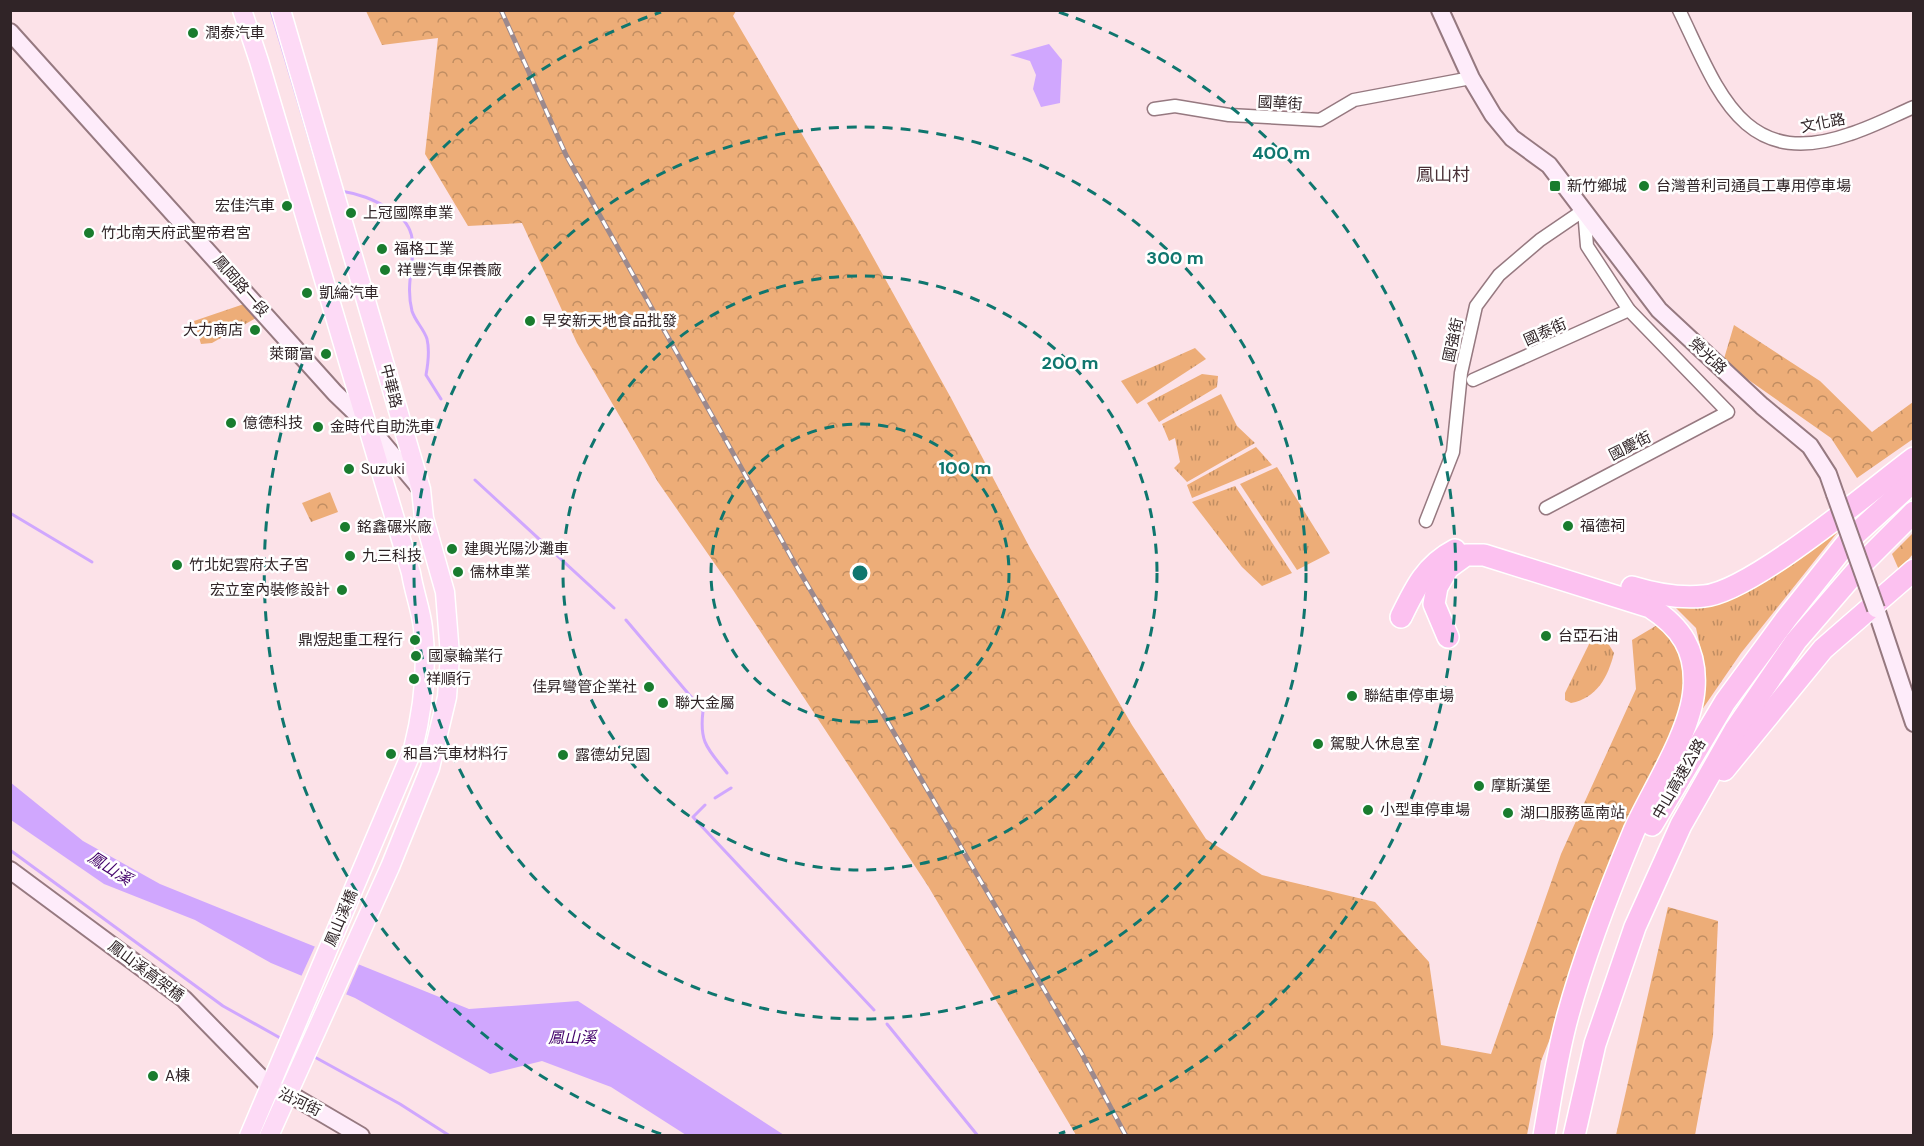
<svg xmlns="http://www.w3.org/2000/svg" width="1924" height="1146" viewBox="0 0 1924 1146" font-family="'DM Sans','Noto Sans TC',sans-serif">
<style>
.grass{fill:url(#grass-tufts)}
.forest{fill:url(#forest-crowns)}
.water{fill:#d0a7fe}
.pier{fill:#fce2e8}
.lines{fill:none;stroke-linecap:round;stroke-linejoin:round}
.stream{stroke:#d0a7fe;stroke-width:3}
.street-casing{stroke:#967980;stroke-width:15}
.secondary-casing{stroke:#967980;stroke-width:20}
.primary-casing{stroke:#fff;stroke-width:21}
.highway-casing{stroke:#fff;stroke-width:24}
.street{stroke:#fff;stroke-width:12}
.secondary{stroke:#feecfa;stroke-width:16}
.primary{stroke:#fddaf6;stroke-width:18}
.highway{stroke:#fcc1f0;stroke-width:21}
.rail-casing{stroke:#9c898d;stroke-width:5}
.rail{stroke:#fff;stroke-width:3;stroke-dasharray:9;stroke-linecap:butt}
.secondary-bridge-casing{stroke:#967980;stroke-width:20;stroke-linecap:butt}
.secondary-bridge{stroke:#feecfa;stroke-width:16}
.ring{fill:none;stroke:#0f766e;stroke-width:3;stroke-dasharray:10 8}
.poi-dot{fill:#197c2e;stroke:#fff;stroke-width:2}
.labels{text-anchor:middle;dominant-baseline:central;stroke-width:5;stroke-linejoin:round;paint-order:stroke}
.poi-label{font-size:15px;fill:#302427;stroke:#fff;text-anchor:start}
.street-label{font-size:15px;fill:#302427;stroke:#fff}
.water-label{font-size:16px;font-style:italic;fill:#42006a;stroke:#fff}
.quarter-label{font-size:18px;fill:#493036;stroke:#fff}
.centre{fill:#0f766e;stroke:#fff;stroke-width:3}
.ring-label{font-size:18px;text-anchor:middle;font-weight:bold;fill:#0f766e;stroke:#fff;stroke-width:5;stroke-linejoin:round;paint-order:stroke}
</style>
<defs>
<pattern id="grass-tufts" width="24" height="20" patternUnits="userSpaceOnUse" patternTransform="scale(1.5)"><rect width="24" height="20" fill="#edad78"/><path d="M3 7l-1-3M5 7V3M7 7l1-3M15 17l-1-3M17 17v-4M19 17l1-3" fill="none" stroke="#c08d62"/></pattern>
<pattern id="forest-crowns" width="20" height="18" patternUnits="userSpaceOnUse" patternTransform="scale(1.5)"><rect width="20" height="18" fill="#edad78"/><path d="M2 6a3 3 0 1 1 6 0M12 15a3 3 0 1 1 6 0" fill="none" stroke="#c08d62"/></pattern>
</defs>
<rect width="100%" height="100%" fill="#fce2e8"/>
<g class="grass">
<path d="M 244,304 L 256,318 L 212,343 L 201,344 L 194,321 Z"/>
<path d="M 1195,348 L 1206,359 L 1137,404 L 1121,381 Z"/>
<path d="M 1202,374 L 1218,376 L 1217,387 L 1159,422 L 1147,403 Z"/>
<path d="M 1221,394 L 1237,426 L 1255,443 L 1187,482 L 1174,468 L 1180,462 L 1175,438 L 1169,441 L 1162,424 Z"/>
<path d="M 1256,447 L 1272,465 L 1192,498 L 1187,485 Z"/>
<path d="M 1277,467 L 1330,553 L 1297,570 L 1240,484 Z"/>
<path d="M 1235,486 L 1292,573 L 1262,586 L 1242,567 L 1192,502 Z"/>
<path d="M 1837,522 L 1840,529 L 1741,653 L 1697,717 L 1704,664 L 1696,628 L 1669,601 L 1704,604 Z"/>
<path d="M 1594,634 L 1606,640 L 1614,653 C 1608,677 1597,698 1571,703 L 1565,700 L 1565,693 Z"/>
</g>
<g class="forest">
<path d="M 366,11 L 736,11 L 733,16 L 862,237 L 951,398 L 1030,548 L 1132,725 L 1206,839 L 1262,875 L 1375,902 L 1429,962 L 1441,1045 L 1491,1054 L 1561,854 L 1636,689 L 1632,640 L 1659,624 L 1682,647 L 1687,682 L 1682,709 L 1541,1061 L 1527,1135 L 1076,1135 L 928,886 L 733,590 L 658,482 L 577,343 L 522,223 L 468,226 L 425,154 L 438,38 L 382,45 Z"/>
<path d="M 1734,325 L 1820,381 L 1872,432 L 1913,402 L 1913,439 L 1857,478 L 1831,438 L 1723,362 Z"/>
<path d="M 330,492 L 338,512 L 311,522 L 302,503 Z"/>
<path d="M 1913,533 L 1913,554 L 1899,570 L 1892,554 Z"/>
<path d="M 1668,907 L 1718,921 L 1713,1036 L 1695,1135 L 1616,1135 Z"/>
</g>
<g class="water">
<path d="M 1049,44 L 1062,60 L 1060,103 L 1041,107 L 1033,89 L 1036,75 L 1030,61 L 1010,55 Z"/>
<path d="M 10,782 L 83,841 L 160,884 L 469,1009 L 578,1001 L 784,1135 L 686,1135 L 611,1087 L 542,1061 L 490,1074 L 355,998 L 271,963 L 195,920 L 104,884 L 11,820 Z"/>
</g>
<path class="pier" d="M 316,944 L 360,962 L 345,997 L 300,979 Z"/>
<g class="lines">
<g class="stream">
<path d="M 271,10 L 316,161"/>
<path d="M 341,191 C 360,194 372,199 388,208 C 433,233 401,269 412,311 C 415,321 424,329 427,339 C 430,351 428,364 426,375 L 441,399"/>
<path d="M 475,480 L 614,608"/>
<path d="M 10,513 L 92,562"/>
<path d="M 626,620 L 703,711 C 699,743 708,749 727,773"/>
<path d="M 715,798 L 731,788"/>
<path d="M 705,805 L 693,817 L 874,1010"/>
<path d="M 10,850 L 223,1006 L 282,1039"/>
<path d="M 887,1024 L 978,1136"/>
<path d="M 311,1055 L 400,1104 L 450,1136"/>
</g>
<defs>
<g id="street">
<path d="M 1679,10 C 1718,90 1742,172 1850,134 C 1872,127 1893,116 1914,107"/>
<path d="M 1154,109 L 1175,106 L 1229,115 L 1320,120 L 1354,100 L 1471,78"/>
<path d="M 1473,380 L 1629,310"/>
<path d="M 1426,521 L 1453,452 L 1461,373 L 1476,306 L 1499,275 L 1540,240 L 1584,210 L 1587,246 L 1629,310 L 1728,412 L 1546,508"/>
</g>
<g id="secondary">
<path d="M 1440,10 L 1471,78 L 1493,115 L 1512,138 L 1549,165 L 1659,310 L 1762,406 L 1810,446 L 1828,474 L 1835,494"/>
<path d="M 10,32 L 335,393 L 363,420 L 421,489"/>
<path d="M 1876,609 L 1914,723"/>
<path d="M 10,870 L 184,999 L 270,1087 L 298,1099 L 361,1136"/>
</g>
<g id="primary">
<path d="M 242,10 L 259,61 L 411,573 C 414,592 421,610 423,628 C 428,670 423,709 413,749 L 249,1136"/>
<path d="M 269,1136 L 390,867 L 430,768 L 447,697 L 450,655 L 445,592 L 424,518 L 421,489 L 281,10"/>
</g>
<g id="highway">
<path d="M 1632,587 C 1655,594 1679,599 1704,596 C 1751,592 1871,490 1914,458"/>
<path d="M 1401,617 C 1415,588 1426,565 1455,550"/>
<path d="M 1448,637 L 1434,604 L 1437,587 L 1448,568 L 1466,555 L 1484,555 L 1650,607 C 1681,627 1697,650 1694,689 C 1691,732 1652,791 1634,831 C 1609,891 1585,953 1568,1015 C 1557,1054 1551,1096 1544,1136"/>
<path d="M 1724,770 L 1823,649 L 1914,570"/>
<path d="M 1652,825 L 1725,702 L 1786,619 L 1849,540 L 1914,481"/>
<path d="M 1574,1136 L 1595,1044 L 1635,927 L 1681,825 L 1735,730 L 1796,641 L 1866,560 L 1914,512"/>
</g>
</defs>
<use href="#street" class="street-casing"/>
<use href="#secondary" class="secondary-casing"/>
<use href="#primary" class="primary-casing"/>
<use href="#highway" class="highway-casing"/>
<use href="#street" class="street"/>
<use href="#secondary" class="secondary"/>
<use href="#primary" class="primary"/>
<use href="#highway" class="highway"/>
<defs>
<path id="rail" d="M 501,10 L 566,155 L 794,562 L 1082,1054 L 1126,1136"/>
</defs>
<use href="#rail" class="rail-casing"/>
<use href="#rail" class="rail"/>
<defs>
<path id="secondary-bridge" d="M 1835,494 L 1876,609"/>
</defs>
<use href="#secondary-bridge" class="secondary-bridge-casing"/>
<use href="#secondary-bridge" class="secondary-bridge"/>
</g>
<g class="ring">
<circle cx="860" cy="573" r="149"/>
<circle cx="860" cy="573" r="297"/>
<circle cx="860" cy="573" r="446"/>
<path d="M661 1134A595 595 0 0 1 661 12M1059 12A595 595 0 0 1 1059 1134"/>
</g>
<g class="poi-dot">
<circle cx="193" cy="33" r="6"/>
<rect x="1549" y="180" width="12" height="12" rx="3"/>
<circle cx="1644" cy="186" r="6"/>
<circle cx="287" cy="206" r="6"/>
<circle cx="351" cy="213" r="6"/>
<circle cx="89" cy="233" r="6"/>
<circle cx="382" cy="249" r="6"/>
<circle cx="385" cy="270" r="6"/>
<circle cx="307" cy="293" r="6"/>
<circle cx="530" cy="321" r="6"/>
<circle cx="255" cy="330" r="6"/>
<circle cx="326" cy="354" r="6"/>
<circle cx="231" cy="423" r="6"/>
<circle cx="318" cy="427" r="6"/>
<circle cx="349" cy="469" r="6"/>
<circle cx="1568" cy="526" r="6"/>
<circle cx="345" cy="527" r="6"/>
<circle cx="452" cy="549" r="6"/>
<circle cx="350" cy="556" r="6"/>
<circle cx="177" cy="565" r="6"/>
<circle cx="458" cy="572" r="6"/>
<circle cx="342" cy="590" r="6"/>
<circle cx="1546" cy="636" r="6"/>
<circle cx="415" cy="640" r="6"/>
<circle cx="416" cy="656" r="6"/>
<circle cx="414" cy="679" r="6"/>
<circle cx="649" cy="687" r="6"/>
<circle cx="1352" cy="696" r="6"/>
<circle cx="663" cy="703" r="6"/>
<circle cx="1318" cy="744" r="6"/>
<circle cx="391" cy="754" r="6"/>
<circle cx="563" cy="755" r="6"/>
<circle cx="1479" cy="786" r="6"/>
<circle cx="1368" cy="810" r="6"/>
<circle cx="1508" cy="813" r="6"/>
<circle cx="153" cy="1076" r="6"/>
</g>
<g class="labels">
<g class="poi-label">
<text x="205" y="33">潤泰汽車</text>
<text x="1567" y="186">新竹鄉城</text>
<text x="1656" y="186">台灣普利司通員工專用停車場</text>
<text x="275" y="206" text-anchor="end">宏佳汽車</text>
<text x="363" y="213">上冠國際車業</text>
<text x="101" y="233">竹北南天府武聖帝君宮</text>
<text x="394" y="249">福格工業</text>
<text x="397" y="270">祥豐汽車保養廠</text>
<text x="319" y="293">凱綸汽車</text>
<text x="542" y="321">早安新天地食品批發</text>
<text x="243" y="330" text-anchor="end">大力商店</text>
<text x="314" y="354" text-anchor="end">萊爾富</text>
<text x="243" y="423">億德科技</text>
<text x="330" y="427">金時代自助洗車</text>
<text x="361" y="469">Suzuki</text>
<text x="1580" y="526">福德祠</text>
<text x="357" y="527">銘鑫碾米廠</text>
<text x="464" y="549">建興光陽沙灘車</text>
<text x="362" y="556">九三科技</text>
<text x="189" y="565">竹北妃雲府太子宮</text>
<text x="470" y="572">儒林車業</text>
<text x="330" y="590" text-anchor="end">宏立室內裝修設計</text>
<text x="1558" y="636">台亞石油</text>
<text x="403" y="640" text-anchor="end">鼎煜起重工程行</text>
<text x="428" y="656">國豪輪業行</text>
<text x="426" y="679">祥順行</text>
<text x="637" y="687" text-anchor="end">佳昇彎管企業社</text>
<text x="1364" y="696">聯結車停車場</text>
<text x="675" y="703">聯大金屬</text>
<text x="1330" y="744">駕駛人休息室</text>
<text x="403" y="754">和昌汽車材料行</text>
<text x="575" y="755">露德幼兒園</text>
<text x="1491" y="786">摩斯漢堡</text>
<text x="1380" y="810">小型車停車場</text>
<text x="1520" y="813">湖口服務區南站</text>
<text x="165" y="1076">A棟</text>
</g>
<g class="street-label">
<text transform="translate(1280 103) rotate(3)">國華街</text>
<text transform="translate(1823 123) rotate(-11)">文化路</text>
<text transform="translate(241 286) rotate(49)">鳳岡路一段</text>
<text transform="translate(1545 332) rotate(-24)">國泰街</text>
<text transform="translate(1453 340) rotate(-78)">國強街</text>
<text transform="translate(1708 356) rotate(43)">榮光路</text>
<text transform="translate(391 386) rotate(76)">中華路</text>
<text transform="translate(1630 446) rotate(-27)">國慶街</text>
<text transform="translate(1679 779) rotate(-60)">中山高速公路</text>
<text transform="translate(341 918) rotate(-67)">鳳山溪橋</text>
<text transform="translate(146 971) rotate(37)">鳳山溪高架橋</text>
<text transform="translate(300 1102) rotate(26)">沿河街</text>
</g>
<g class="water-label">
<text transform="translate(110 868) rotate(32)">鳳山溪</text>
<text x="572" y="1037">鳳山溪</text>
</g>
<g class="quarter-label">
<text x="1443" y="175">鳳山村</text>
</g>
</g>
<circle cx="860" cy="573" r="9" class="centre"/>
<g class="ring-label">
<text x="1281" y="159">400 m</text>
<text x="1175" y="264">300 m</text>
<text x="1070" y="369">200 m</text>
<text x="965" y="474">100 m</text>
</g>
<rect width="1924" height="1146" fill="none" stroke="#302427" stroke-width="24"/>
</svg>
